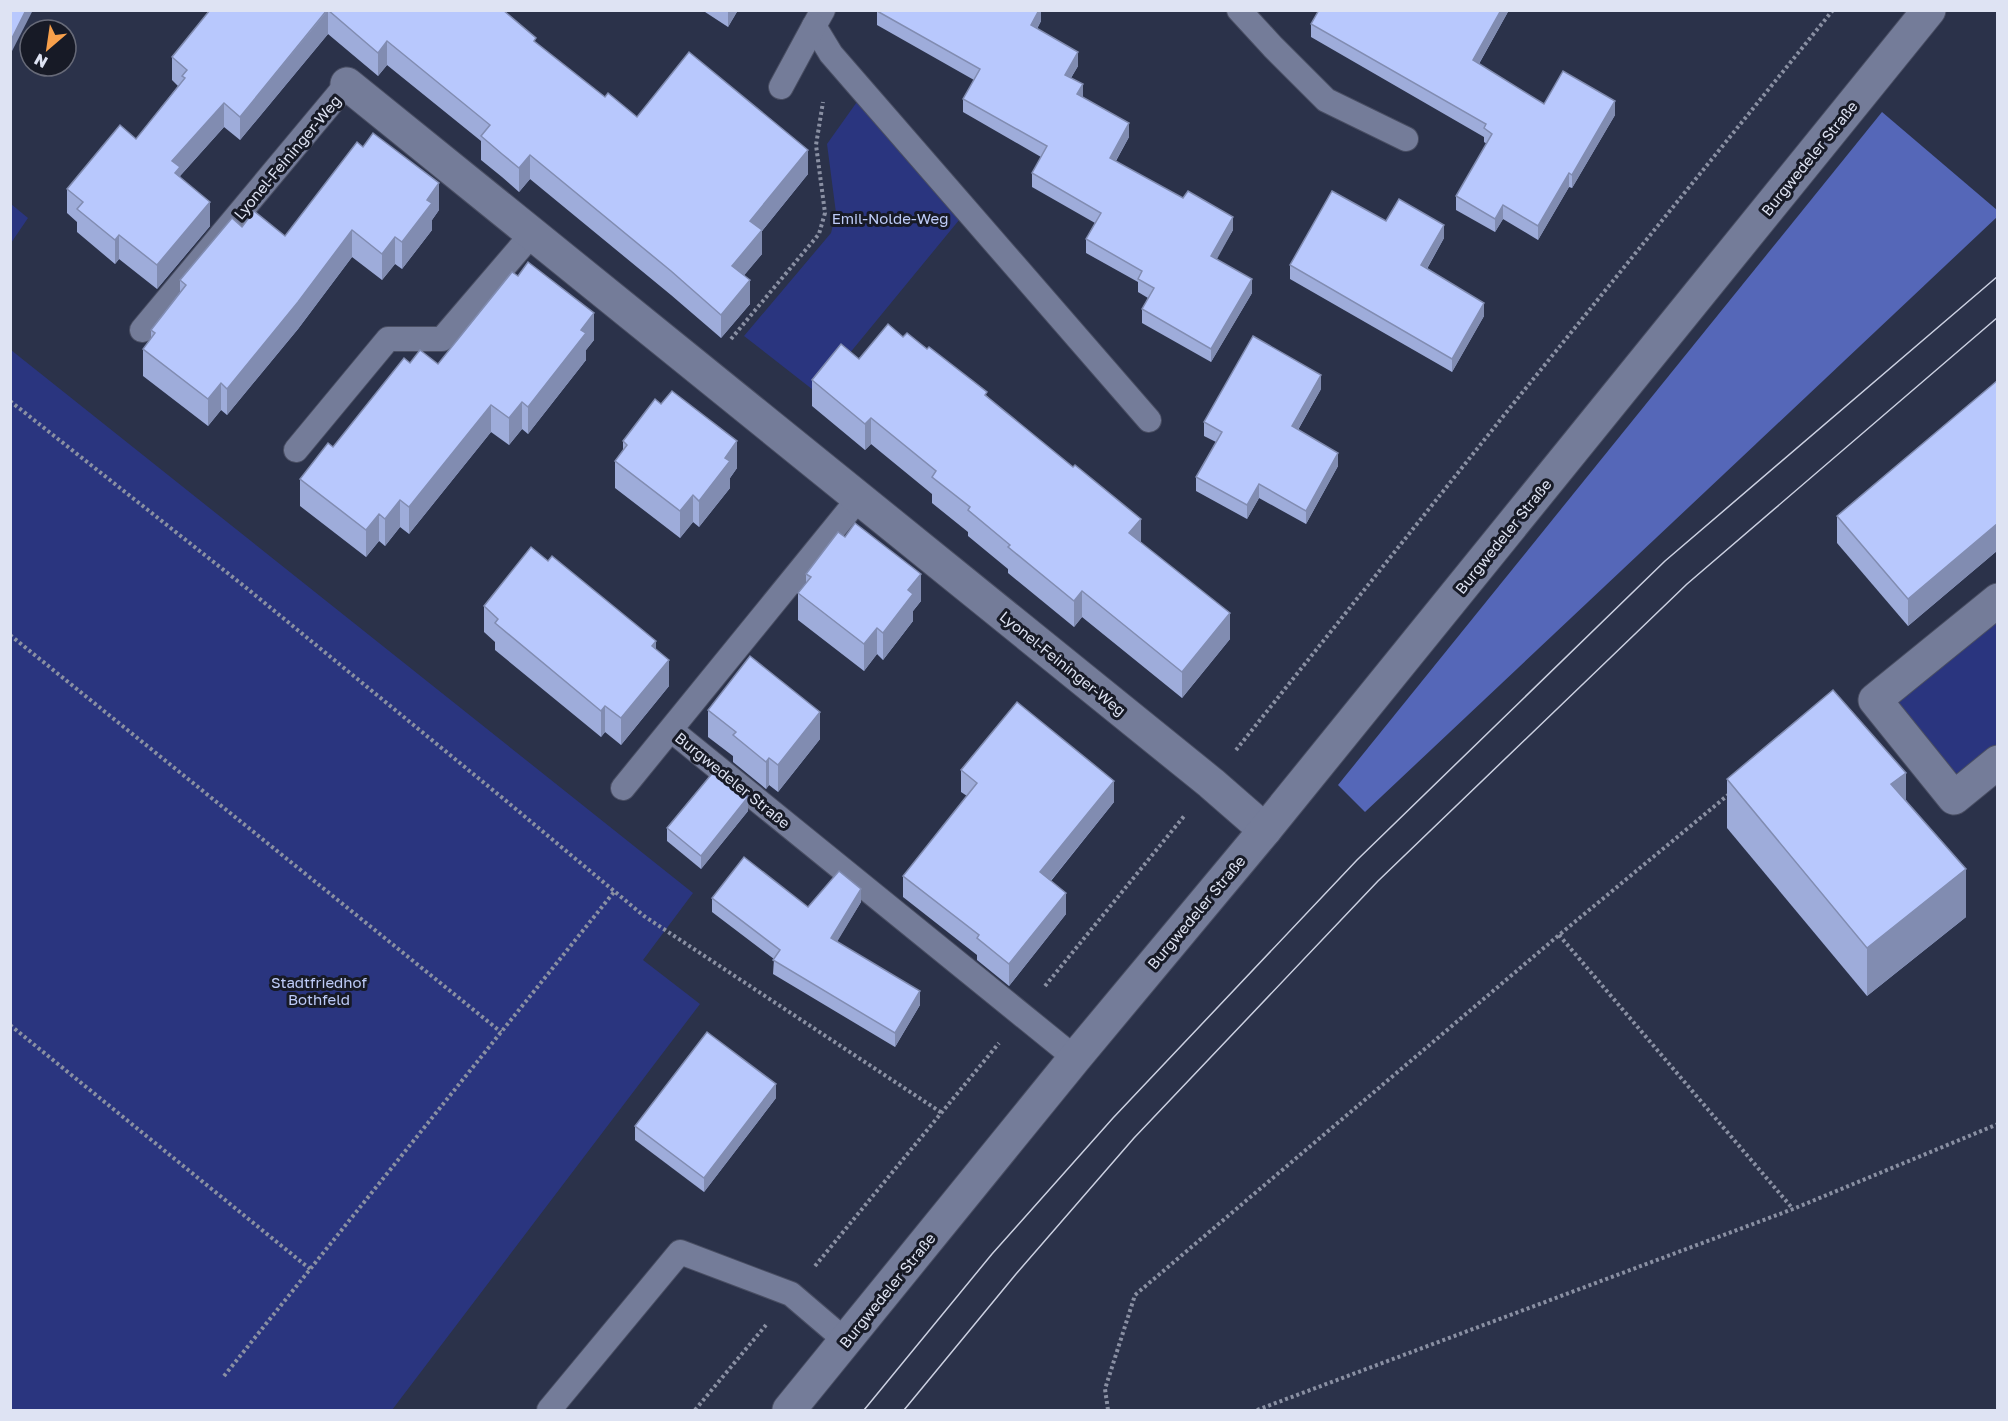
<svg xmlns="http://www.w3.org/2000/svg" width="2008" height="1421" viewBox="0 0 2008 1421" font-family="'Golos Text',sans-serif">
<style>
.green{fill:#2a357f}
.forest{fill:#5567b8}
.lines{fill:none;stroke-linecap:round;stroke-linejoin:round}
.lane-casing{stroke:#494e63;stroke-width:26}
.street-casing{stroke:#494e63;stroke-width:35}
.secondary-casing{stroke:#494e63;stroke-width:35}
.path{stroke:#8a90a3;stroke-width:4;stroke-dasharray:3 3;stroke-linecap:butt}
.lane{stroke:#747c99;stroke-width:24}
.street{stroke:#747c99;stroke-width:33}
.secondary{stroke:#747c99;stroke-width:33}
.tram{stroke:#cbd0e1;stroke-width:1.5}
.wall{fill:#9eacda}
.shaded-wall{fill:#818cb1}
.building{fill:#b8c8fd;stroke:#818cb1;stroke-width:1.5}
.labels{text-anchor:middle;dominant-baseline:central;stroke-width:6;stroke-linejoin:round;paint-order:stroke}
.street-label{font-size:15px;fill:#dee3f3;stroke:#171a26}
.park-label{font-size:15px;fill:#beccf8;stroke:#171a26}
</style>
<rect width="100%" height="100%" fill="#2b324a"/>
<g class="green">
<path d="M 859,99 L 964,214 L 817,393 L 744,336 L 831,233 L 836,213 L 827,144 Z"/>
<path d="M 11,204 L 28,218 L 11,243 Z"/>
<path d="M 11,350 L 693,893 L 643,960 L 700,1004 L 392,1410 L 11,1410 Z"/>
<path d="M 1997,600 L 1997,762 L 1954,798 L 1875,700 Z"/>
</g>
<path class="forest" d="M 1882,112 L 1997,210 L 1997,217 L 1365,812 L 1338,785 Z"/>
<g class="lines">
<defs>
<g id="lane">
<path d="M 823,10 L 814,26 L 831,54 L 1149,420"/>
<path d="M 1239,10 L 1273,47 L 1326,100 L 1406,139"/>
<path d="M 781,87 L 814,26"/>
<path d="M 142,330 L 347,84"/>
<path d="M 296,450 L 388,339 L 442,339 L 532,234"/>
<path d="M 671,730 L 1075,1058"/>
<path d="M 623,788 L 859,498"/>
<path d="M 549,1410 L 680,1252 L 791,1294 L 846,1341"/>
</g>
<g id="street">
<path d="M 347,84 L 1211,783 L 1265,830"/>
<path d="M 1998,600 L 1875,700 L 1954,798 L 1998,762"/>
</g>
<path id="secondary" d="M 789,1410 L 1075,1058 L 1265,830 L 1929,10"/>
</defs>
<use href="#lane" class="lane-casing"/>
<use href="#street" class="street-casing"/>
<use href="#secondary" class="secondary-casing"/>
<g class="path">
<path d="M 731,339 L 819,234 L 825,213 L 816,145 L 823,102"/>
<path d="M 10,401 L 244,586 L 505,800 L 644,916 L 942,1113"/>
<path d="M 10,635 L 501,1032"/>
<path d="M 1236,750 L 1513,404 L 1833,10"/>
<path d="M 1559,935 L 1793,1209"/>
<path d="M 1045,986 L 1185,815"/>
<path d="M 10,1025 L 310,1269"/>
<path d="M 815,1266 L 999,1043"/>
<path d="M 224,1376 L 614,892"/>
<path d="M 695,1410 L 766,1325"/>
<path d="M 1108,1410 L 1105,1389 L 1135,1295 L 1559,935 L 1728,795"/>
<path d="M 1257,1410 L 1793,1209 L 1998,1124"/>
</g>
<use href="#lane" class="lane"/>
<use href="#street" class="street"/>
<use href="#secondary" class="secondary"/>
<g class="tram">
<path d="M 864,1410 L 992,1254 L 1113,1118 L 1357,860 L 1665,561 L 1998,276"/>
<path d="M 904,1410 L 1016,1274 L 1134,1138 L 1378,881 L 1687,584 L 1998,317"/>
</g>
</g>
<g class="wall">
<path d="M 210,10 L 503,10 L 536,43 L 605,97 L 637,117 L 808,174 L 762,231 L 762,254 L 744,275 L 750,304 L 721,338 L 671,295 L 530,179 L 519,192 L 502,177 L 481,160 L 481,141 L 387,65 L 378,76 L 328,34 L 240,140 L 224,127 L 180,176 L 210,226 L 157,289 L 119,259 L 115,264 L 77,232 L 77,222 L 67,213 L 67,189 L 136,139 L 178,86 L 172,80 L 172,57 Z"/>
<path d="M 702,10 L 738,10 L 728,27 Z"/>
<path d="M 1041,10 L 1041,21 L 1037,29 L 1078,66 L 1071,78 L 1083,97 L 1129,137 L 1116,161 L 1233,230 L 1216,259 L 1252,293 L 1211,362 L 1142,323 L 1142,309 L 1148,298 L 1138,292 L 1138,282 L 1086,253 L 1086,239 L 1095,223 L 1032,187 L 1032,173 L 1041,157 L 963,112 L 963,99 L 974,80 L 877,25 L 877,11 Z"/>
<path d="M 1509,10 L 1479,64 L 1544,104 L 1615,115 L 1572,188 L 1569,187 L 1538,240 L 1503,219 L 1495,232 L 1456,210 L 1456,196 L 1487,144 L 1484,142 L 1484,137 L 1311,37 L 1311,24 Z"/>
<path d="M 439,210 L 432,220 L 432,230 L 402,269 L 395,264 L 382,280 L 352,257 L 298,329 L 227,415 L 221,410 L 208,426 L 143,376 L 143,349 L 151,339 L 151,330 L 180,292 L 180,280 L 242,227 L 285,236 Z"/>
<path d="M 1386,221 L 1444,238 L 1427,269 L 1484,316 L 1452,372 L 1290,279 L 1290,265 Z"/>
<path d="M 903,337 L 927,349 L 987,396 L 1141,542 L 1230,639 L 1182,698 L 1082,617 L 1074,627 L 1008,573 L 1008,569 L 968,536 L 968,532 L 932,503 L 932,494 L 871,444 L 865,450 L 812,406 L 812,380 Z"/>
<path d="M 594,340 L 586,350 L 586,360 L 528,434 L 522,429 L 509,445 L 491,432 L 409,534 L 400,527 L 385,546 L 379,541 L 366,557 L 300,506 L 300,479 L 333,447 L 410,363 L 438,364 Z"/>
<path d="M 1998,380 L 1998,550 L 1908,626 L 1837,543 L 1837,516 Z"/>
<path d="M 1321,389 L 1298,430 L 1338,466 L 1306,524 L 1259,498 L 1247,519 L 1196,491 L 1196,477 L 1216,442 L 1204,436 L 1204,422 Z"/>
<path d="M 623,441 L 737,468 L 730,478 L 730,488 L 699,527 L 693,522 L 680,538 L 615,488 L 615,461 L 623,450 Z"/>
<path d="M 806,574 L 921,601 L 913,611 L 913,621 L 883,660 L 877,654 L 864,671 L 798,620 L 798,593 L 806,583 Z"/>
<path d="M 484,606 L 656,649 L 669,686 L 621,745 L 605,732 L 601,737 L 495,650 L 495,642 L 484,632 Z"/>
<path d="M 708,710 L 820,739 L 778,792 L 769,785 L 766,789 L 733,762 L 733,756 L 708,737 Z"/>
<path d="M 961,770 L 1114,802 L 1051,881 L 1066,914 L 1009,986 L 977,960 L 977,955 L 903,897 L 903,876 L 967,796 L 961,792 Z"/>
<path d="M 1727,779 L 1906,800 L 1966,917 L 1867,996 L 1727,828 Z"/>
<path d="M 748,811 L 701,869 L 667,841 L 667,828 Z"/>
<path d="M 712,898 L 808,907 L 861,902 L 837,941 L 920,1005 L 895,1047 L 773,974 L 774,959 L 712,912 Z"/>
<path d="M 776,1098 L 704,1192 L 635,1140 L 635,1126 Z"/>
</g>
<g class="shaded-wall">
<path d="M 26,10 L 33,10 L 10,55 L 10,42 Z"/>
<path d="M 328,10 L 328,34 L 240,140 L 240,117 Z"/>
<path d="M 728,10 L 738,10 L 728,27 Z"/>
<path d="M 1039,10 L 1041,10 L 1041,21 L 1031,39 L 1031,25 Z"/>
<path d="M 1501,10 L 1509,10 L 1473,74 L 1473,60 Z"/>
<path d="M 387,41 L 387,65 L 378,76 L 378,53 Z"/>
<path d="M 1078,52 L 1078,66 L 1065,88 L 1065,75 Z"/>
<path d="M 1083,84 L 1083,98 L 1077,94 Z"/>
<path d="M 1615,101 L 1615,115 L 1572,188 L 1572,175 Z"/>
<path d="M 224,103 L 224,127 L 180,176 L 180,191 L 172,161 Z"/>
<path d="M 1129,123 L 1129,137 L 1110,171 L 1110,158 Z"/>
<path d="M 808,150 L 808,174 L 762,231 L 762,254 L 732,290 L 732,266 L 750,221 Z"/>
<path d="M 530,155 L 530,179 L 519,192 L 519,168 Z"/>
<path d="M 1569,173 L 1569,187 L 1538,240 L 1538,226 Z"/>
<path d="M 439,183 L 439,210 L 432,220 L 432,230 L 402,269 L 402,242 L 427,200 Z"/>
<path d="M 210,202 L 210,226 L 157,289 L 157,265 Z"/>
<path d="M 1503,205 L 1503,219 L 1495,232 L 1495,219 Z"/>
<path d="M 1233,217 L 1233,230 L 1211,270 L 1211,256 Z"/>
<path d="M 1444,225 L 1444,238 L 1421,279 L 1421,265 Z"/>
<path d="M 352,230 L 352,257 L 298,329 L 227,415 L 227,389 Z"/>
<path d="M 119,235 L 119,259 L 115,264 L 115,240 Z"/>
<path d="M 395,237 L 395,264 L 382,280 L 382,254 Z"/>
<path d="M 1252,279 L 1252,293 L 1211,362 L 1211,349 Z"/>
<path d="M 750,280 L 750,304 L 721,338 L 721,315 Z"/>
<path d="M 1484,303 L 1484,316 L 1452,372 L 1452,359 Z"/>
<path d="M 594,313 L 594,340 L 586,350 L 586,360 L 528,434 L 528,407 L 581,330 Z"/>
<path d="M 1321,375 L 1321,389 L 1292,440 L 1292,426 Z"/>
<path d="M 221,383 L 221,410 L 208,426 L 208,399 Z"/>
<path d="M 522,402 L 522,429 L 509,445 L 509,418 Z"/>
<path d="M 491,405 L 491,432 L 409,534 L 409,507 Z"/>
<path d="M 871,418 L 871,444 L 865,450 L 865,424 Z"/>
<path d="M 737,441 L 737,468 L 730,478 L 730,488 L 699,527 L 699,501 L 725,458 Z"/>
<path d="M 1338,453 L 1338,466 L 1306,524 L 1306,511 Z"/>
<path d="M 1259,484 L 1259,498 L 1247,519 L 1247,505 Z"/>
<path d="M 693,495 L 693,522 L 680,538 L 680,511 Z"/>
<path d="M 400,500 L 400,527 L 385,546 L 385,519 Z"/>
<path d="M 379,514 L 379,541 L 366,557 L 366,530 Z"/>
<path d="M 1141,519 L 1141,545 L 1129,533 Z"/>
<path d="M 1998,523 L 1998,550 L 1908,626 L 1908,599 Z"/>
<path d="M 921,574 L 921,601 L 913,611 L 913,621 L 883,660 L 883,633 L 908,590 Z"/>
<path d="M 1082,591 L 1082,617 L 1074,627 L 1074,601 Z"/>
<path d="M 1230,613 L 1230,639 L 1182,698 L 1182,672 Z"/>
<path d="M 877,628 L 877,654 L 864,671 L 864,644 Z"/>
<path d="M 656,641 L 656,667 L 652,646 Z"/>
<path d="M 669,660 L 669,686 L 621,745 L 621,718 Z"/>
<path d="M 605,706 L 605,732 L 601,737 L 601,711 Z"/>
<path d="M 820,712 L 820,739 L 778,792 L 778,765 Z"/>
<path d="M 769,758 L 769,785 L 766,789 L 766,762 Z"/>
<path d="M 1906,773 L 1906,822 L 1891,784 Z"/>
<path d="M 1114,781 L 1114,802 L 1040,894 L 1040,872 Z"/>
<path d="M 748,797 L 748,811 L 701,869 L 701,856 Z"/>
<path d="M 1966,869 L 1966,917 L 1867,996 L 1867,948 Z"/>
<path d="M 861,889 L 861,902 L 831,952 L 831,938 Z"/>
<path d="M 1066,893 L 1066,914 L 1009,986 L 1009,964 Z"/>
<path d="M 920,991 L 920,1005 L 895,1047 L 895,1033 Z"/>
<path d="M 776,1084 L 776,1098 L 704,1192 L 704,1178 Z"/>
</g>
<g class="building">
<path d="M 10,10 L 26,10 L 10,42 Z"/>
<path d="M 210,10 L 327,10 L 240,117 L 224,103 L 172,161 L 180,167 L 175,173 L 210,202 L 157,265 L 119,235 L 115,240 L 77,209 L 83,202 L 67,189 L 120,125 L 136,139 L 185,78 L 182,76 L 187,70 L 172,57 Z"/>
<path d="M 328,10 L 503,10 L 536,38 L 534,41 L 605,97 L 608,93 L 637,117 L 689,52 L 808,150 L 750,221 L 762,230 L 732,266 L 750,280 L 721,315 L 671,271 L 530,155 L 519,168 L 502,154 L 481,136 L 490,125 L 387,41 L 378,53 Z"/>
<path d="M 878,10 L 1039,10 L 1031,25 L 1078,52 L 1065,75 L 1083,84 L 1077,94 L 1129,123 L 1110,158 L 1183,198 L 1188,191 L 1233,217 L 1211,256 L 1252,279 L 1211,349 L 1142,309 L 1154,288 L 1138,279 L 1142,271 L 1086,239 L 1101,213 L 1032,173 L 1047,146 L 963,99 L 980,69 L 877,11 Z"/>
<path d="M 1319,10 L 1501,10 L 1473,60 L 1544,104 L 1563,71 L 1615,101 L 1572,175 L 1569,173 L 1538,226 L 1503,205 L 1495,219 L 1456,196 L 1492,134 L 1484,128 L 1486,124 L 1311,24 Z"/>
<path d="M 373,133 L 439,183 L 427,200 L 432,203 L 402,242 L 395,237 L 382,254 L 352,230 L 298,302 L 227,389 L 221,383 L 208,399 L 143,349 L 155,333 L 151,330 L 186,285 L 180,280 L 232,218 L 242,227 L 254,211 L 285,236 L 357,142 L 363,147 Z"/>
<path d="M 1332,191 L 1386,221 L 1399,199 L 1444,225 L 1421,265 L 1484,303 L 1452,359 L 1290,265 Z"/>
<path d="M 528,262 L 594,313 L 581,330 L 586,333 L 528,407 L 522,402 L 509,418 L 491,405 L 409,507 L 400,500 L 385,519 L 379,514 L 366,530 L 300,479 L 328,443 L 333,447 L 404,358 L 410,363 L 420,350 L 438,364 L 512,272 L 518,276 Z"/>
<path d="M 888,324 L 903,337 L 907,333 L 927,349 L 929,347 L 987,392 L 985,395 L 1073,467 L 1075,465 L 1141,519 L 1129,533 L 1230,613 L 1182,672 L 1082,591 L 1074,601 L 1008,547 L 1010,545 L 968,510 L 970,507 L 932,477 L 936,471 L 871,418 L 865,424 L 812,380 L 841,344 L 859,359 Z"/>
<path d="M 1253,336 L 1321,375 L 1292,426 L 1338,453 L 1306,511 L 1259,484 L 1247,505 L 1196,477 L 1222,432 L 1204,422 Z"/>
<path d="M 1998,380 L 1998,523 L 1908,599 L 1837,516 Z"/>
<path d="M 672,391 L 737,441 L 725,458 L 730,461 L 699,501 L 693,495 L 680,511 L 615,461 L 627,445 L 623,441 L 655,399 L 661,404 Z"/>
<path d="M 855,523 L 921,574 L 908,590 L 913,594 L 883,633 L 877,628 L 864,644 L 798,593 L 811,577 L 806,574 L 838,532 L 845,537 Z"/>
<path d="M 531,547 L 548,561 L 552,556 L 656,641 L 652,646 L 669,660 L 621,718 L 605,706 L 601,711 L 495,623 L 498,619 L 484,606 Z"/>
<path d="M 750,656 L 820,712 L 778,765 L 769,758 L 766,762 L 733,735 L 736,732 L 708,710 Z"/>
<path d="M 1833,690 L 1906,773 L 1891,784 L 1966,869 L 1867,948 L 1727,779 Z"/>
<path d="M 1017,702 L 1114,781 L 1040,872 L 1066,893 L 1009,964 L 977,938 L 979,935 L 903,876 L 977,783 L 961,770 Z"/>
<path d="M 715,770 L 748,797 L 701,856 L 667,828 Z"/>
<path d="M 744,857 L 808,907 L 839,871 L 861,889 L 831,938 L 920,991 L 895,1033 L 773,960 L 780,950 L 712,898 Z"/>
<path d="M 707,1032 L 776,1084 L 704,1178 L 635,1126 Z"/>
</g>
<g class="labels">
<g class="street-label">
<text transform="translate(287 157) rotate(-50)">Lyonel-Feininger-Weg</text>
<text transform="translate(1809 158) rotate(-51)">Burgwedeler Straße</text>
<text transform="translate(1503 536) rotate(-51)">Burgwedeler Straße</text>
<text transform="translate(1063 663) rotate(39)">Lyonel-Feininger-Weg</text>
<text transform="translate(733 780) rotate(39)">Burgwedeler Straße</text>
<text transform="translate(1196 912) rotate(-50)">Burgwedeler Straße</text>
<text transform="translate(887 1290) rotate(-51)">Burgwedeler Straße</text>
</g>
<g class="park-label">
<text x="890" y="218">Emil-Nolde-Weg</text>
<text x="319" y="982">Stadtfriedhof<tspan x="319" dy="17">Bothfeld</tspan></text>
</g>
</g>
<rect width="2008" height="1421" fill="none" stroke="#dee3f3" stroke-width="24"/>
<g transform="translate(48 48) rotate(209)"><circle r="28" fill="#171a26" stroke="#676a78" stroke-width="1.5"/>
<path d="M0-4.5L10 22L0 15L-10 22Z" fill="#f8a04b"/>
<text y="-9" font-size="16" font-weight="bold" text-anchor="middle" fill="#dee3f3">N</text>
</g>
</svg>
